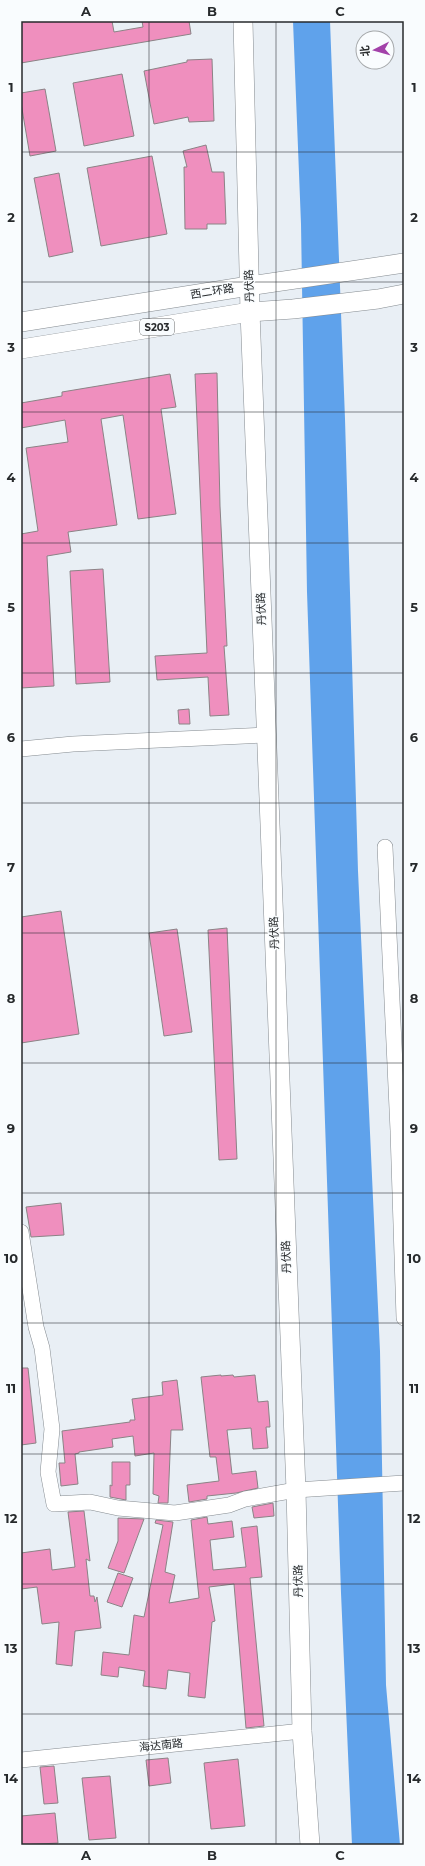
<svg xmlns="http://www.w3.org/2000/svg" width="425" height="1866" viewBox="0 0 425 1866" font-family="Montserrat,'Noto Sans SC',sans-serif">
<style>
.water{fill:#5fa2eb}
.building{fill:#ef8fbe;stroke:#8b8386}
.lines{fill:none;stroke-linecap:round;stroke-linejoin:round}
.minor-casing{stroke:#858b90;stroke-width:16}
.major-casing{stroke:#858b90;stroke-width:20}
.minor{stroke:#fff;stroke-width:15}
.major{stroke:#fff;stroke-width:19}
.grid{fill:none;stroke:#272a2c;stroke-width:1;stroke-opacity:0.55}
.labels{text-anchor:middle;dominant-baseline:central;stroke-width:3;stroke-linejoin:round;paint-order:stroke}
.shield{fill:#f9fcfe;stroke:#66696b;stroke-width:1}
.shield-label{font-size:10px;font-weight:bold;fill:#272a2c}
.street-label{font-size:11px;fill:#272a2c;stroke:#f9fcfe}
.neatline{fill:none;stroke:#272a2c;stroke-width:1.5}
.grid-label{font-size:13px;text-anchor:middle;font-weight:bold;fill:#272a2c}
</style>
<rect width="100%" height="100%" fill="#e9eff5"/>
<path class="water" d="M 293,21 L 330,21 L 345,419 L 358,871 L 380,1351 L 386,1685 L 400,1845 L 352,1845 L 341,1593 L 307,592 L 301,224 Z"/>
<g class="building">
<path d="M 21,21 L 112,21 L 114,32 L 143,27 L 142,21 L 189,21 L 191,34 L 21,63 Z"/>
<path d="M 212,59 L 214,121 L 189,122 L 188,117 L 154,124 L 144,71 L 187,62 L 187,60 Z"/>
<path d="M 122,74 L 134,136 L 84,146 L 73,83 Z"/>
<path d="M 45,89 L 56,151 L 30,156 L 21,103 L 21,93 Z"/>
<path d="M 206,145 L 212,172 L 224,172 L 226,224 L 207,224 L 207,229 L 185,229 L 184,167 L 187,167 L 183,151 Z"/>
<path d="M 152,156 L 167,234 L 101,246 L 87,168 Z"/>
<path d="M 59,173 L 73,252 L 49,257 L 34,178 Z"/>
<path d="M 217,373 L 220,506 L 227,646 L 224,646 L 229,715 L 210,716 L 208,677 L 157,680 L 155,656 L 207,653 L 195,374 Z"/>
<path d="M 170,374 L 176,407 L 161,409 L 176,514 L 138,519 L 123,415 L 101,419 L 117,525 L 68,532 L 71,552 L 47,556 L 54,686 L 21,688 L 21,534 L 38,531 L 26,448 L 68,442 L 65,420 L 21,428 L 21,403 L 62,396 L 62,392 Z"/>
<path d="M 103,569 L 110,682 L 76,684 L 70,571 Z"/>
<path d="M 189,709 L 190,724 L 179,724 L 178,710 Z"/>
<path d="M 61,911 L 79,1034 L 21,1043 L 21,917 Z"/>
<path d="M 227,928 L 237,1159 L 219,1160 L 208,930 Z"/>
<path d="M 177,929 L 192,1032 L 164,1036 L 149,933 Z"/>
<path d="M 61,1203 L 64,1235 L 31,1237 L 26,1207 Z"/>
<path d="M 21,1368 L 28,1368 L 36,1443 L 21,1445 Z"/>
<path d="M 221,1375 L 221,1376 L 233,1375 L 234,1377 L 255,1375 L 258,1402 L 268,1401 L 270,1427 L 266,1427 L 268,1448 L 253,1449 L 251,1428 L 227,1430 L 232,1474 L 256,1471 L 258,1488 L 236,1493 L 207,1496 L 207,1499 L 189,1502 L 187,1485 L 219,1481 L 216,1457 L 210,1457 L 201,1377 Z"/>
<path d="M 177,1380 L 183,1430 L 171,1430 L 168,1503 L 158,1503 L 159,1496 L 153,1494 L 154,1453 L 135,1456 L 133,1436 L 112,1439 L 113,1447 L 79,1452 L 79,1453 L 75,1454 L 78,1484 L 61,1486 L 59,1463 L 65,1463 L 62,1431 L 130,1422 L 130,1420 L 135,1420 L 132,1399 L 163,1395 L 162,1382 Z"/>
<path d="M 112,1462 L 130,1462 L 130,1485 L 126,1485 L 126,1500 L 110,1497 L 110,1485 L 112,1486 Z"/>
<path d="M 273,1503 L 274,1516 L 254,1518 L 252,1507 Z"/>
<path d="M 84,1511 L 90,1561 L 86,1559 L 90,1596 L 94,1596 L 95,1602 L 97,1597 L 101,1628 L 75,1631 L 72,1666 L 56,1664 L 59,1622 L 42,1624 L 37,1587 L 21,1589 L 21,1553 L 50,1549 L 52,1570 L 75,1567 L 68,1512 Z"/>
<path d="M 207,1517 L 208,1524 L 232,1521 L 234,1537 L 210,1540 L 213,1570 L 246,1567 L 241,1528 L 257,1526 L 262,1577 L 250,1578 L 264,1726 L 246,1728 L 234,1584 L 209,1587 L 215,1621 L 212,1622 L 205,1698 L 188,1696 L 190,1673 L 168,1670 L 166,1689 L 143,1686 L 145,1671 L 119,1667 L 118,1677 L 101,1675 L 103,1652 L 129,1655 L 134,1615 L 144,1617 L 163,1525 L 155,1523 L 156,1520 L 173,1522 L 165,1572 L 175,1575 L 169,1603 L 199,1598 L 191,1520 Z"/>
<path d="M 118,1518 L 144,1519 L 124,1573 L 108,1568 L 118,1541 Z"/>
<path d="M 118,1573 L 133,1578 L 122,1607 L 107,1602 Z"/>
<path d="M 168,1758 L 171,1783 L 149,1786 L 146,1760 Z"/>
<path d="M 238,1759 L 245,1826 L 211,1829 L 204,1763 Z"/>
<path d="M 54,1766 L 58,1803 L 44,1804 L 40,1767 Z"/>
<path d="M 110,1776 L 116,1838 L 89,1840 L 82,1778 Z"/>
<path d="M 55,1813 L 58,1843 L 21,1845 L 21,1816 Z"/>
</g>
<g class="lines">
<defs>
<g id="minor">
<path d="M 21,749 L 73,744 L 266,735"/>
<path d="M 385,847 L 398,1131 L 404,1318"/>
<path d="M 21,1232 L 36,1327 L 42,1348 L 52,1429 L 48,1472 L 54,1504 L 90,1502 L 118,1508 L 175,1513 L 229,1505 L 245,1499 L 296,1490 L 404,1483"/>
<path d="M 21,1760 L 302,1731"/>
</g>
<g id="major">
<path d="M 243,21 L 250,312 L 296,1490 L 302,1731 L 310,1845"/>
<path d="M 21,322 L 249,286 L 404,263"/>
<path d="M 21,349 L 250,312 L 293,309 L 378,299 L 404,294"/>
</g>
</defs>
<use href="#minor" class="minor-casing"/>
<use href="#major" class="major-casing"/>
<use href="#minor" class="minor"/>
<use href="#major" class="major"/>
</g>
<path class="grid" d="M 149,21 L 149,1845M 276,21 L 276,1845M 21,152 L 404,152M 21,282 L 404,282M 21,412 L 404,412M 21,543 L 404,543M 21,673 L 404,673M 21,803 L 404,803M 21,933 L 404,933M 21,1063 L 404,1063M 21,1193 L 404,1193M 21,1323 L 404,1323M 21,1454 L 404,1454M 21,1584 L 404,1584M 21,1714 L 404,1714"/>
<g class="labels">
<rect class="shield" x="140" y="319" width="34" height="16" rx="3"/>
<g class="shield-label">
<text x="157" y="327">S203</text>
</g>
<g class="street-label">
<text transform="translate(249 286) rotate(-92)">丹伏路</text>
<text transform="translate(212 291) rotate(-9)">西二环路</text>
<text transform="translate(261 609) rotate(-92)">丹伏路</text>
<text transform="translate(274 933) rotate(-92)">丹伏路</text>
<text transform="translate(286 1257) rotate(-92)">丹伏路</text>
<text transform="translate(298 1581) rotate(-91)">丹伏路</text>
<text transform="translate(161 1745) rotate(-6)">海达南路</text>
</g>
</g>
<rect width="425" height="1866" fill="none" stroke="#f9fcfe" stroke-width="44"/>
<g transform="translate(375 50) rotate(264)"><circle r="19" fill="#f9fcfe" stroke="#a5a8aa"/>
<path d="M0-3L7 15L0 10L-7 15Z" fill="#a241a9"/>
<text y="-6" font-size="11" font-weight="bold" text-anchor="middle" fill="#272a2c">北</text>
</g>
<rect x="22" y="22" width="381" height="1822" class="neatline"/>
<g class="grid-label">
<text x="86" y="16">A</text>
<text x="212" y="16">B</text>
<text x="340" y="16">C</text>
<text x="11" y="92">1</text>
<text x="414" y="92">1</text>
<text x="11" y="222">2</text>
<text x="414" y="222">2</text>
<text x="11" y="352">3</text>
<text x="414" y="352">3</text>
<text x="11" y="482">4</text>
<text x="414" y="482">4</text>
<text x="11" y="612">5</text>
<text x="414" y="612">5</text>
<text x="11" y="742">6</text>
<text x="414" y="742">6</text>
<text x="11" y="872">7</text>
<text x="414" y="872">7</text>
<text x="11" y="1003">8</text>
<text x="414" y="1003">8</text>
<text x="11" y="1133">9</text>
<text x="414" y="1133">9</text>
<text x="11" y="1263">10</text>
<text x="414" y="1263">10</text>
<text x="11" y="1393">11</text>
<text x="414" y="1393">11</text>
<text x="11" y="1523">12</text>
<text x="414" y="1523">12</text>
<text x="11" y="1653">13</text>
<text x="414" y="1653">13</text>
<text x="11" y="1783">14</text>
<text x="414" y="1783">14</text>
<text x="86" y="1860">A</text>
<text x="212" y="1860">B</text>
<text x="340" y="1860">C</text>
</g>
</svg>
